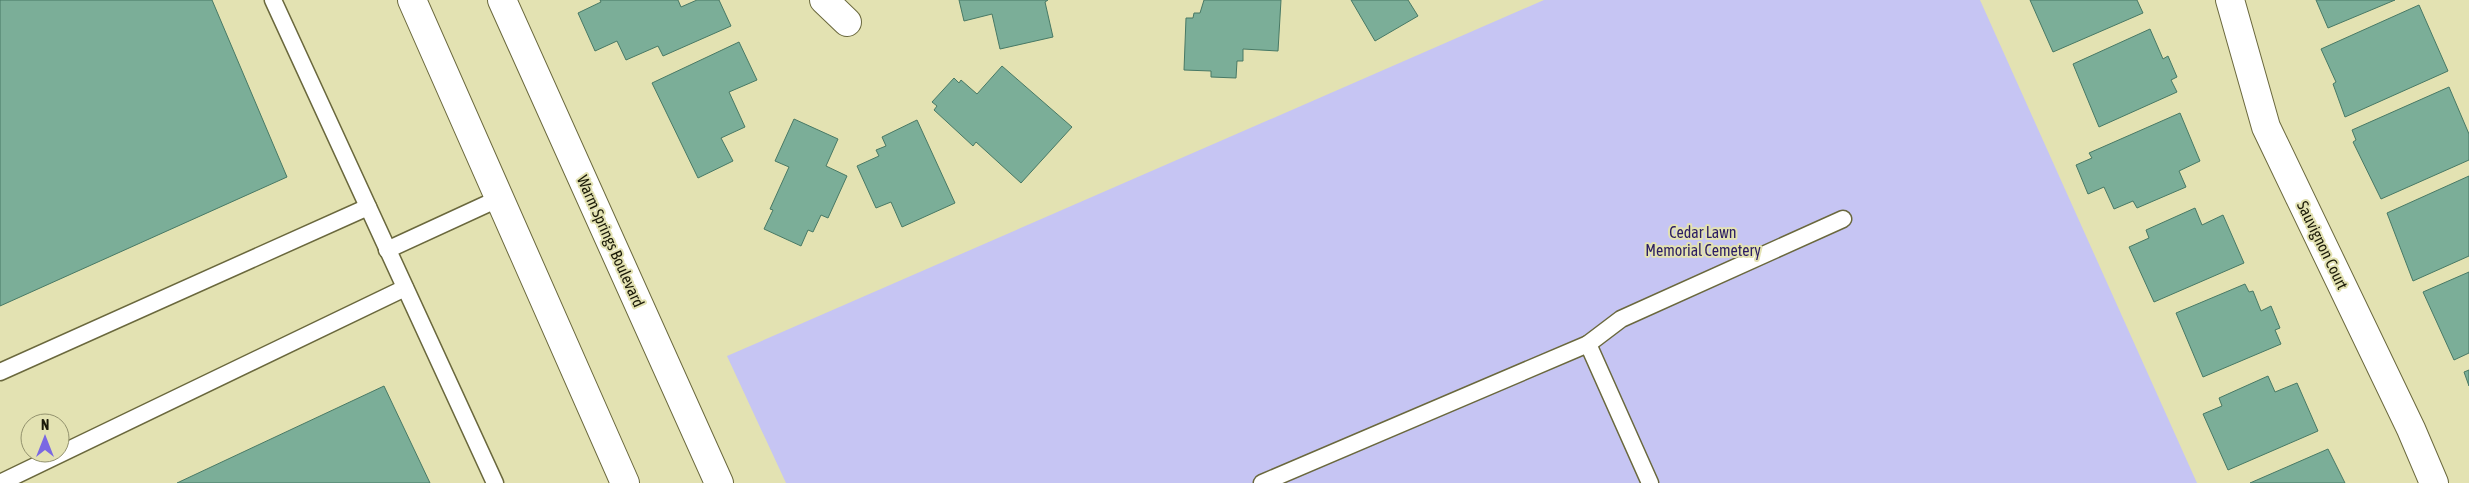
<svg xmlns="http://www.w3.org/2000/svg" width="2469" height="483" viewBox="0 0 2469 483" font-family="'Asap Condensed',sans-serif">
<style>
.green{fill:#c6c5f3}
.building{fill:#7bae98;stroke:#487965}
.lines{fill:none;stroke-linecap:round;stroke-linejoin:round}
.lane-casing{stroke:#6a683d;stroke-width:19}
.street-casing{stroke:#6a683d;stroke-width:30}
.primary-casing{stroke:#6a683d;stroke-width:30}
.lane{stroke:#fff;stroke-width:16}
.street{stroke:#fff;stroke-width:28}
.primary{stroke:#fff;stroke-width:28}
.labels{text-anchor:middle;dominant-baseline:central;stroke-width:4;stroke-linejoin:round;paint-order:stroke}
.park-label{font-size:16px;fill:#2b1d63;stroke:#e3e2b2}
.street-label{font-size:16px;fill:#1b1a08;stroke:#e3e2b2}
</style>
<rect width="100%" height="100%" fill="#e3e2b2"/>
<path class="green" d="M 1544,0 L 1980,0 L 2197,483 L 786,483 L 727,356 Z"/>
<g class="building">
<path d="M 0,0 L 212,0 L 287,177 L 0,306 Z"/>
<path d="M 600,0 L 678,0 L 681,7 L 697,0 L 719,0 L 731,26 L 663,56 L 658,46 L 626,60 L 617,41 L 595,51 L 578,13 L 601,2 Z"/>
<path d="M 959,0 L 1048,0 L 1045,2 L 1053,37 L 1000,49 L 992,14 L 964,21 Z"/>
<path d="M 1204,0 L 1281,0 L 1278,51 L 1243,49 L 1243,61 L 1237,61 L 1236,78 L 1211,77 L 1211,71 L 1184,70 L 1186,18 L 1193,18 L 1194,13 L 1200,13 Z"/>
<path d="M 1351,0 L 1408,0 L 1418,16 L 1375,41 Z"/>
<path d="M 2030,0 L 2137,0 L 2143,13 L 2053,52 Z"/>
<path d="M 2316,0 L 2395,0 L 2328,28 Z"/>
<path d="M 2419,5 L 2448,71 L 2345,117 L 2333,84 L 2336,82 L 2321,49 Z"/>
<path d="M 2150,29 L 2163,59 L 2168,56 L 2177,77 L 2171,80 L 2177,92 L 2099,127 L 2073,64 Z"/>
<path d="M 739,42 L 757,80 L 729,92 L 745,127 L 721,138 L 733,161 L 698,178 L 652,83 Z"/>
<path d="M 1002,66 L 1072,127 L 1021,183 L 976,142 L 973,146 L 934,110 L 937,106 L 932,102 L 954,78 L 959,83 L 961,80 L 977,94 Z"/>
<path d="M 2449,87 L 2469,134 L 2469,160 L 2381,199 L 2353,142 L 2356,140 L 2352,130 Z"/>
<path d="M 2180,113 L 2200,161 L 2179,171 L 2186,187 L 2137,208 L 2133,201 L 2114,209 L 2104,187 L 2088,194 L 2076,165 L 2092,158 L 2089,153 Z"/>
<path d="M 794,119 L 838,139 L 826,166 L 847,176 L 828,218 L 821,215 L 813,232 L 808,230 L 801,246 L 764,229 L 773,210 L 770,209 L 789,167 L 775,161 Z"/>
<path d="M 917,120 L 955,203 L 902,227 L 891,202 L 876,208 L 857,166 L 879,156 L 876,150 L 886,146 L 882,137 Z"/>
<path d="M 2469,176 L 2469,256 L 2413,281 L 2387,213 Z"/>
<path d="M 2195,208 L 2202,225 L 2223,215 L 2244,263 L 2154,302 L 2129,247 L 2149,238 L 2146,230 Z"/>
<path d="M 2469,272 L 2469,353 L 2454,360 L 2423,292 Z"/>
<path d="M 2245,284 L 2249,292 L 2253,291 L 2261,311 L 2271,306 L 2280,328 L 2275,330 L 2281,344 L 2203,377 L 2176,313 Z"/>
<path d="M 2469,370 L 2469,386 L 2464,372 Z"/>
<path d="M 2268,376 L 2275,392 L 2297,383 L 2318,431 L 2228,470 L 2203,414 L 2222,406 L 2219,398 Z"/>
<path d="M 384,386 L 430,483 L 177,483 Z"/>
<path d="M 2328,449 L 2345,483 L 2250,483 Z"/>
</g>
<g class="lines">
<defs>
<g id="lane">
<path d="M 273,0 L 495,483"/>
<path d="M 387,250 L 500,198"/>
<path d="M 1588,344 L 1621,319 L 1843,219"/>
<path d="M 0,372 L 368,207"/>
<path d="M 0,483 L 405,288"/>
<path d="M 1262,483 L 1588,344 L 1650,483"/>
</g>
<g id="street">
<path d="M 824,0 L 847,22"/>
<path d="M 2230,0 L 2266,127 L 2411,429 L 2434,483"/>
</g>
<g id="primary">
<path d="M 412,0 L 625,483"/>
<path d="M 502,0 L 719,483"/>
</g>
</defs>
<use href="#lane" class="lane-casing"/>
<use href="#street" class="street-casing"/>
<use href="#primary" class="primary-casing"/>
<use href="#lane" class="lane"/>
<use href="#street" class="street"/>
<use href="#primary" class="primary"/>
</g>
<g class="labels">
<g class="park-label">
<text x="1703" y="232">Cedar Lawn<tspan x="1703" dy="18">Memorial Cemetery</tspan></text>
</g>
<g class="street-label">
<text transform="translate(611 241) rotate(66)">Warm Springs Boulevard</text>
<text transform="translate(2323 245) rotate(64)">Sauvignon Court</text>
</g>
</g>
<g transform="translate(45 438)"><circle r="24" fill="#e3e2b2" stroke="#93926e"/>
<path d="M0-4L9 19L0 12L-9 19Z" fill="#7a68e3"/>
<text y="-8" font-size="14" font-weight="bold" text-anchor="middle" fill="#1b1a08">N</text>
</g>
</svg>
